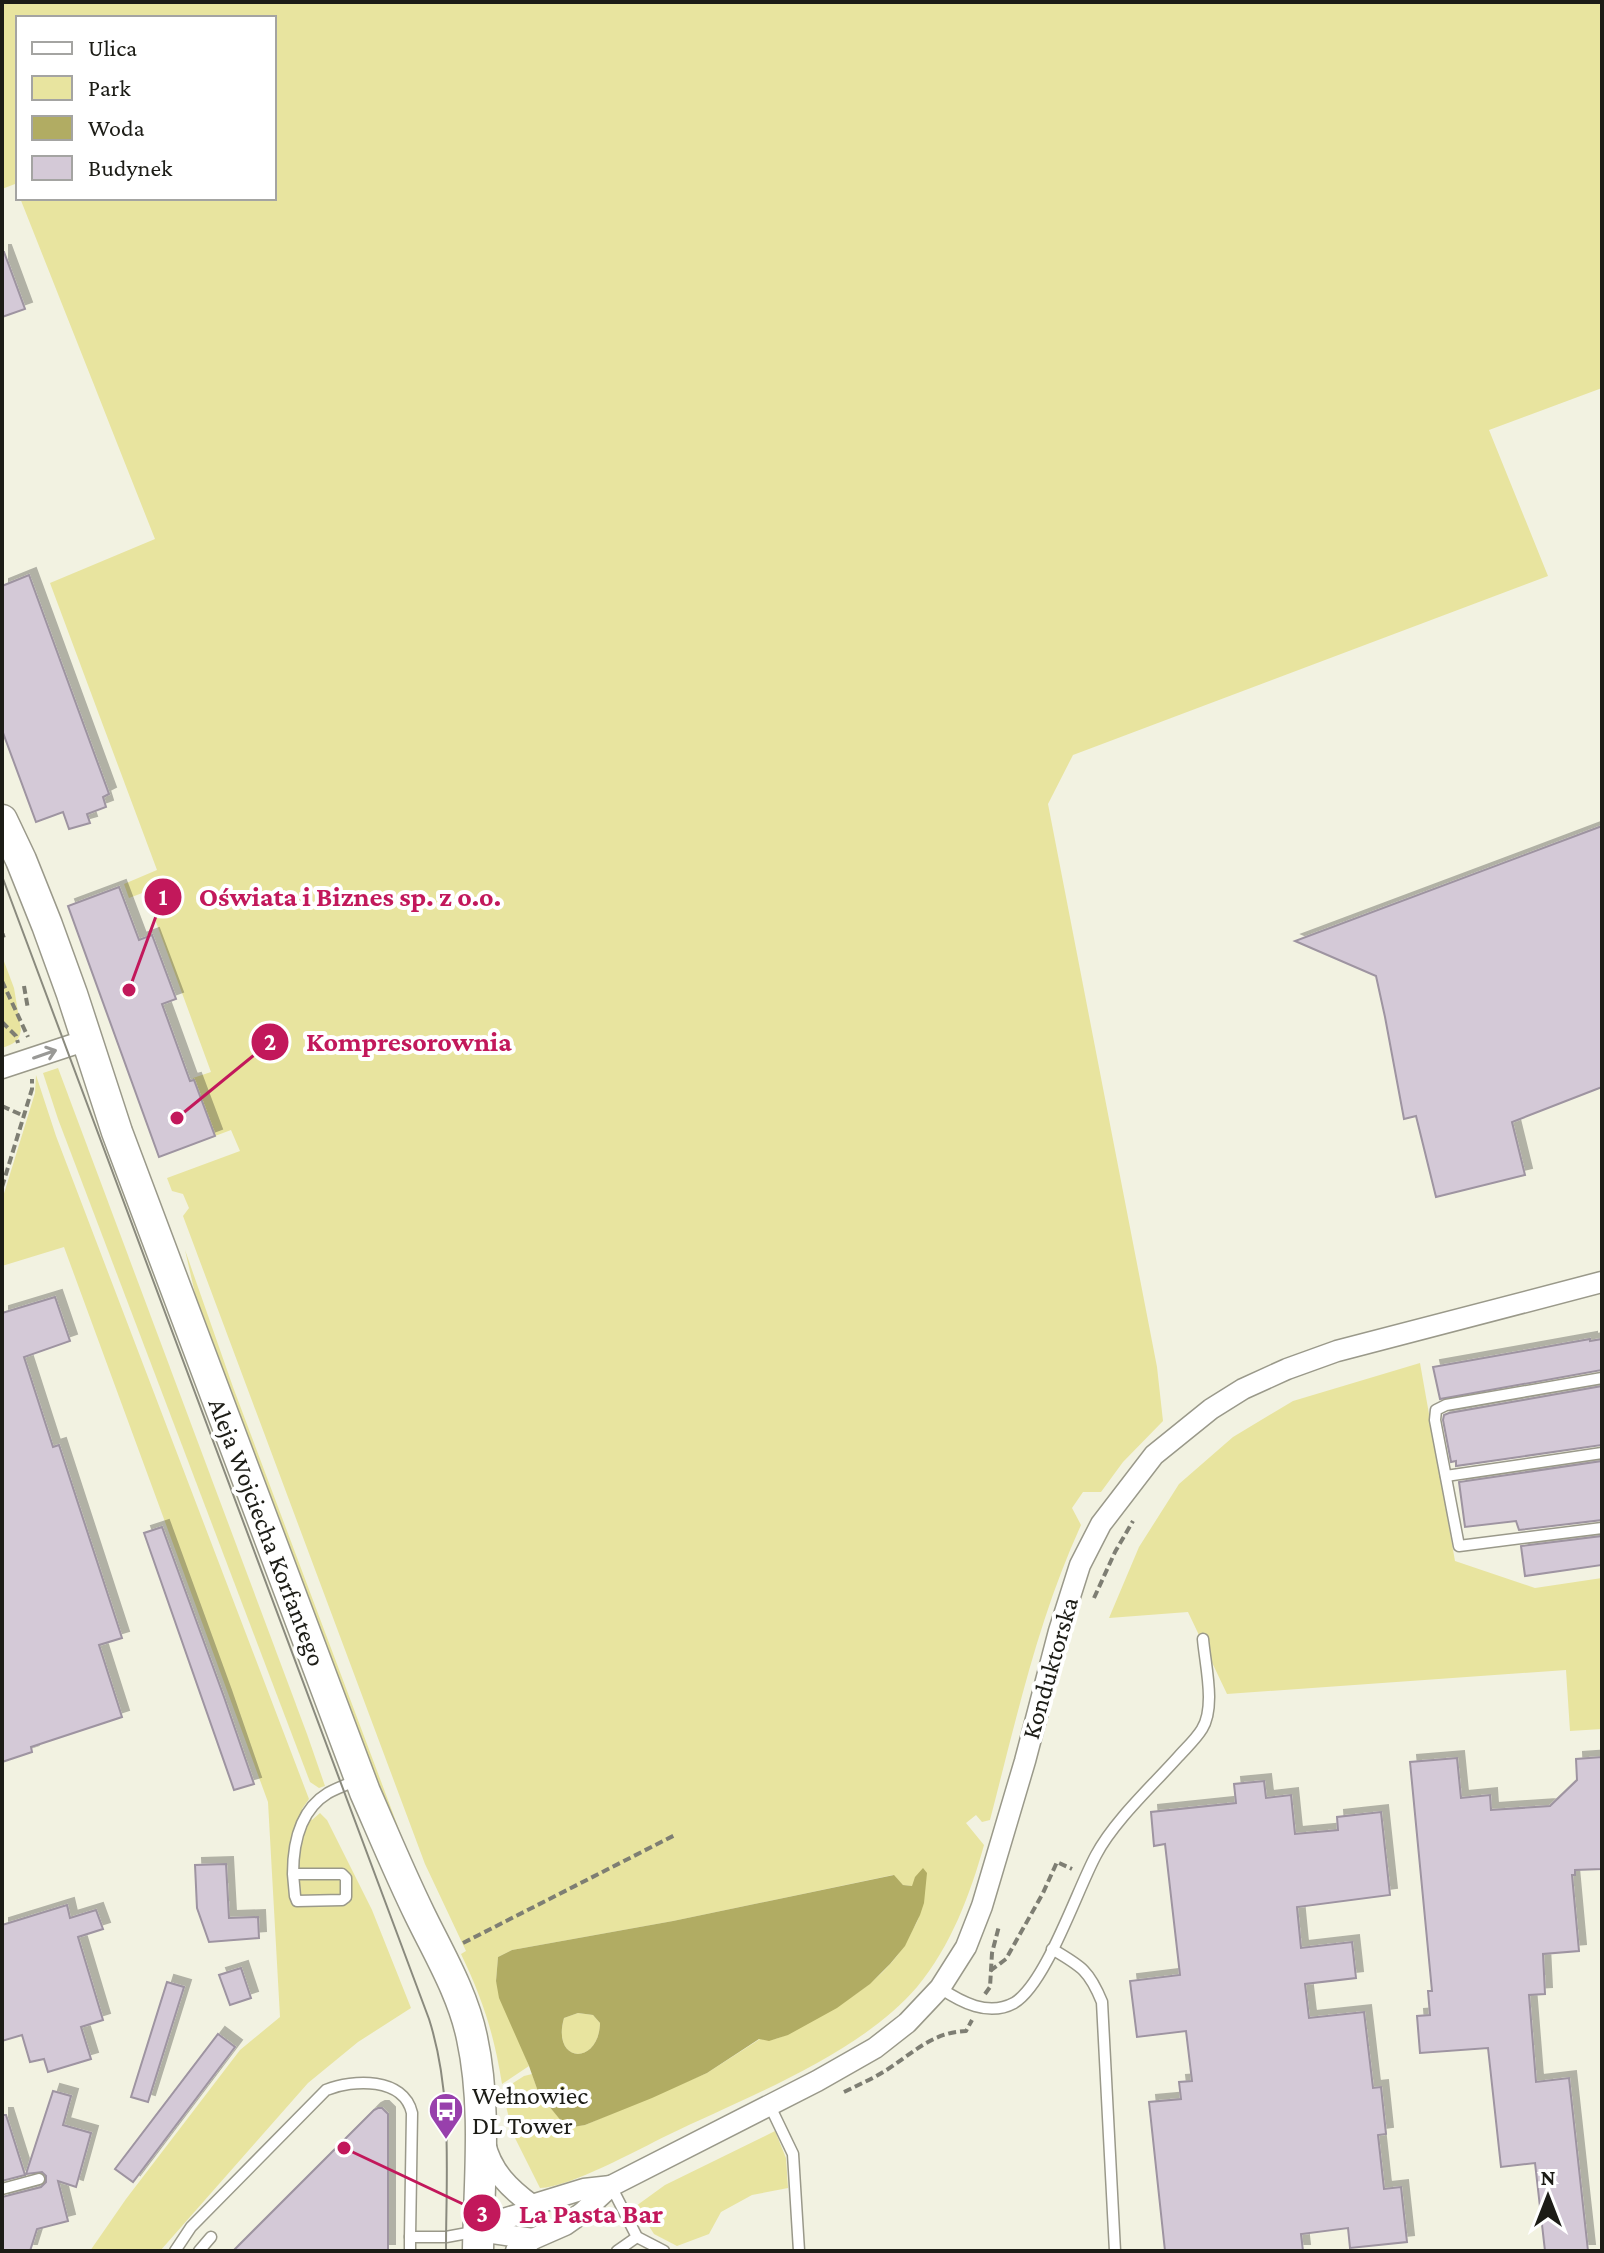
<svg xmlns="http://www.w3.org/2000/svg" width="1604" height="2253" viewBox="0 0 1604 2253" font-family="'Crimson Pro',serif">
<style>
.green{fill:#e8e49f}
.water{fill:#b1ac63;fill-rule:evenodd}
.building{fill:#d4c9d7;stroke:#9e94a1;stroke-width:2;filter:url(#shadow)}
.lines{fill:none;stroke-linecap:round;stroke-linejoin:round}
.service-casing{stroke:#9a998a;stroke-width:13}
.minor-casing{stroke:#9a998a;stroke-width:23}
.secondary-casing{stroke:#9a998a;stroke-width:33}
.path{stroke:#7e7e73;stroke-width:4;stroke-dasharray:8 4;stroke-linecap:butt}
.service{stroke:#fff;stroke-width:10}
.minor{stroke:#fff;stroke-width:20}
.secondary{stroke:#fff;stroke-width:30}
.tram{stroke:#8a8a7e;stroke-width:2}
.oneway{stroke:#999996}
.labels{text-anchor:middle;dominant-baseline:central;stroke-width:8;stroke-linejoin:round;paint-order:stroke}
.street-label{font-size:26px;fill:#1c1c16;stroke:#fff}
.poi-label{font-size:26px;fill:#1c1c16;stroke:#fff;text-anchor:start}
.leader{fill:none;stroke:#c2185b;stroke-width:3}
.callout-dot{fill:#c2185b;stroke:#fff;stroke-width:3}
.mark-label{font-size:24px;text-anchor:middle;font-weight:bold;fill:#fff}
.callout-label{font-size:28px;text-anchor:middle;font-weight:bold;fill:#c2185b;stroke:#fff;stroke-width:8;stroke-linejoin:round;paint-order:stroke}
</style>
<defs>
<filter id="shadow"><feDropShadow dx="7" dy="-7" stdDeviation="0" flood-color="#0004"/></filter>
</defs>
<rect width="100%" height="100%" fill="#f2f2e1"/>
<g class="green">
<path d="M 2,2 L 1602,2 L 1602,388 L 1489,430 L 1548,576 L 1073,755 L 1048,804 L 1157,1367 L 1163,1421 L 1123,1462 L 1101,1492 L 1083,1492 L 1072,1508 L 1081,1525 C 1038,1619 1016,1720 990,1820 L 982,1822 L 976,1815 L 966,1823 L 984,1845 C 970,1895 951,1946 917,1987 C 860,2054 747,2097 668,2135 C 637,2150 571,2187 540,2188 L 513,2134 L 502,2090 L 524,2076 L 532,2074 L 541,2100 L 548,2105 L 567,2127 L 585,2125 L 707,2073 L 760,2039 C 780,2043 793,2030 810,2021 C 850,2000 891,1975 911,1933 C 913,1928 918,1922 919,1916 C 921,1908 915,1895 912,1886 L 903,1885 L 893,1875 L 673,1921 L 512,1950 L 498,1957 L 496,1981 L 529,2066 L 502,2084 C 494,2034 483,2000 461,1954 L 466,1951 L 425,1864 L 183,1216 L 189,1208 L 183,1194 L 172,1191 L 167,1178 L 240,1151 L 231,1130 L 215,1136 L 193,1078 L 211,1072 L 145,892 L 129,898 L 124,884 L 157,870 L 50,583 L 155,539 L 20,198 L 274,198 L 274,18 L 18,18 L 18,192 L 15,184 L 2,189 Z"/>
<path d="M 2,956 L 14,988 L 21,1030 C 19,1041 14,1044 2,1048 Z"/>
<path d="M 58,1068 L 307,1734 L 325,1786 L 319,1788 L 310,1782 L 58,1119 L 43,1073 Z"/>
<path d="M 36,1075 L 56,1136 L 309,1799 L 302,1809 L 312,1820 L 320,1813 L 327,1820 L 372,1910 L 411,2008 L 358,2042 L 308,2083 L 160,2251 L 90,2251 L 126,2199 L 240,2050 L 280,2017 L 268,1802 L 64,1247 L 2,1266 L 2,1200 L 35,1093 Z"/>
<path d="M 185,1250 L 233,1387 L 412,1864 L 391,1822 L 202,1324 Z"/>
<path d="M 1420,1363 L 1455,1561 L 1535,1588 L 1602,1578 L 1602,1729 L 1570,1731 L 1566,1670 L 1227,1694 L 1188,1612 L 1109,1618 L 1139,1547 L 1179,1484 L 1233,1437 L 1293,1401 Z"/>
<path d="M 578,2013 L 593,2015 L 600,2023 C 599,2066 551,2064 564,2018 Z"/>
<path d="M 775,2131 L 786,2158 L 788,2188 L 752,2195 L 721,2212 L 709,2234 L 677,2246 L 654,2234 L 636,2206 L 665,2185 Z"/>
</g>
<path class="water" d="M 923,1868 L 927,1873 L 924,1903 L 920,1915 L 905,1946 L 890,1964 L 870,1984 L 837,2008 L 788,2035 L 769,2041 L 759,2039 L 707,2073 L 652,2098 L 585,2125 L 567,2128 L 548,2105 L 541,2100 L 529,2066 L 499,1998 L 496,1981 L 498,1957 L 512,1950 L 673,1921 L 894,1875 L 903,1885 L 912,1886 L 915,1877 ZM 578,2013 L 593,2015 L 600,2023 C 599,2066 551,2064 564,2018 Z"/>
<g class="building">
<path d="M 2,252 L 4,252 L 25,309 L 2,317 Z"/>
<path d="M 29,575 L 109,794 L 103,797 L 106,807 L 87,814 L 90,823 L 69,829 L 63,812 L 36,822 L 2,730 L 2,586 Z"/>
<path d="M 1602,826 L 1602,1087 L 1512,1122 L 1525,1175 L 1436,1197 L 1416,1116 L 1404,1119 L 1385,1017 L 1376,976 L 1295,941 Z"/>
<path d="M 119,887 L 139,940 L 152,935 L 176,999 L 162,1004 L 190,1081 L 194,1080 L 215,1136 L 159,1157 L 68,906 Z"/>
<path d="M 55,1297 L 70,1341 L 24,1357 L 53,1447 L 59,1445 L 122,1638 L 99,1645 L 122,1717 L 31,1747 L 32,1752 L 2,1762 L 2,1313 Z"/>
<path d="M 1590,1339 L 1590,1341 L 1602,1339 L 1602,1370 L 1440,1399 L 1433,1367 Z"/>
<path d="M 1602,1386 L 1602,1445 L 1456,1466 L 1456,1461 L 1451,1462 L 1443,1420 L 1444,1415 L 1449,1413 Z"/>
<path d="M 1602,1461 L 1602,1520 L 1519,1530 L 1516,1521 L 1465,1527 L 1459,1482 Z"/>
<path d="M 162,1527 L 224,1697 L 254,1784 L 234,1790 L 144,1533 Z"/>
<path d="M 1602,1536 L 1602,1565 L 1525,1576 L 1521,1546 Z"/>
<path d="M 1602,1757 L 1602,1869 L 1575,1870 L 1575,1875 L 1572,1875 L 1579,1951 L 1543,1954 L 1545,1994 L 1529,1995 L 1536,2082 L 1569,2078 L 1588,2251 L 1545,2251 L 1535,2163 L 1501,2167 L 1488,2048 L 1420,2053 L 1417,2016 L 1430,2015 L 1428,1991 L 1432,1991 L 1410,1762 L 1457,1758 L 1461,1798 L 1490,1795 L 1491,1810 L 1550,1806 L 1577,1780 L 1576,1759 Z"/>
<path d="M 1264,1781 L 1266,1798 L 1291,1795 L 1295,1834 L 1338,1830 L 1337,1817 L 1381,1812 L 1390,1895 L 1297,1907 L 1301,1948 L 1352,1942 L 1356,1978 L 1305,1984 L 1309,2018 L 1364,2012 L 1373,2088 L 1381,2087 L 1386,2134 L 1378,2135 L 1384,2189 L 1401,2187 L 1407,2242 L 1350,2248 L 1348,2228 L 1301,2234 L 1303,2251 L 1165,2251 L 1149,2102 L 1181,2099 L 1179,2082 L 1192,2081 L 1186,2031 L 1137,2037 L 1130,1981 L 1180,1975 L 1165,1844 L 1154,1846 L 1151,1812 L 1236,1803 L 1234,1784 Z"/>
<path d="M 226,1864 L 229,1918 L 258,1917 L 259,1938 L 209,1942 L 197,1908 L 195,1865 Z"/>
<path d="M 67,1905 L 70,1918 L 96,1910 L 103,1929 L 78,1937 L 103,2020 L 81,2027 L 91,2059 L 48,2072 L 44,2059 L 30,2062 L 22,2035 L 2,2041 L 2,1925 Z"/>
<path d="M 241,1968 L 251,1998 L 230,2005 L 219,1975 Z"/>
<path d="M 167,1982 L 184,1987 L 148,2102 L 131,2097 Z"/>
<path d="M 218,2034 L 235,2047 L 133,2182 L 115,2169 Z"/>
<path d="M 53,2091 L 71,2096 L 63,2125 L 91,2133 L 76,2187 L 58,2181 L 68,2221 L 37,2229 L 30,2251 L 2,2251 L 2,2197 L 41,2187 L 46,2182 L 46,2176 L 42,2172 L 26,2174 Z"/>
<path d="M 378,2108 L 382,2108 L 388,2114 L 388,2251 L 233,2251 L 374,2110 Z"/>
<path d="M 2,2115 L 6,2115 L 25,2175 L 2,2181 Z"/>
</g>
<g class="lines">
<defs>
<g id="service">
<path d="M 1602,1378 L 1446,1405 L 1436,1410 L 1435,1420 L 1459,1546 L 1602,1528"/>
<path d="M 1446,1476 L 1602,1453"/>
<path d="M 293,1874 L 342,1874 L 346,1878 L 346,1897 L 342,1900 L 297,1901 L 295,1896 L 293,1874 C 293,1844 300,1810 328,1793 C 337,1788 348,1784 358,1780"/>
<path d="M 1052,1949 C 1081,1966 1089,1970 1102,2002 L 1115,2251"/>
<path d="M 940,1988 C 961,2002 988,2017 1014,2003 C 1046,1984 1077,1890 1096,1855 C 1114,1821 1152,1786 1178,1757 C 1186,1748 1196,1739 1202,1729 C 1216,1707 1205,1664 1203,1639"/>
<path d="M 769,2104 L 793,2154 L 799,2251"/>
<path d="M 611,2186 L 637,2237 L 664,2251"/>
<path d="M 2,2189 L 39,2179"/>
<path d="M 175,2251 L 191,2227 L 326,2090 C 353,2079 404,2077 412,2113 L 410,2237"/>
<path d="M 199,2251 L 211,2237"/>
<path d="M 410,2251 L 410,2237 L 446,2237 L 473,2232"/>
<path d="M 617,2251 L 637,2237"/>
</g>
<g id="minor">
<path d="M 2,1068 L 87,1040"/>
<path d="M 485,2143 C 491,2171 510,2189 532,2205"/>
<path d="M 479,2231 L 500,2220 L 520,2214 L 532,2205 L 584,2189 L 611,2186"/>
<path d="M 479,2231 L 533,2239"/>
<path d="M 516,2251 L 533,2239 L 565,2225 L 582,2213 L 611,2186 L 817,2081 L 875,2048 L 907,2023 L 940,1988 L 966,1947 L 982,1906 L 1025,1761 L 1059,1631 L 1080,1565 L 1101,1524 L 1154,1455 L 1211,1409 L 1243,1389 L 1287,1369 L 1337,1351 L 1602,1282"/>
</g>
<path id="secondary" d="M 2,820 L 21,860 L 47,925 L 72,994 L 117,1132 L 365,1792 C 383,1833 400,1874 420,1915 C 439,1954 463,1994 472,2038 C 487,2107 479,2181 478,2251"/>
</defs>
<use href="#service" class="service-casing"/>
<use href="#minor" class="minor-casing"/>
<use href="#secondary" class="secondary-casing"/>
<g class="path">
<path d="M 2,936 L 5,935"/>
<path d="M 2,981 L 28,1037"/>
<path d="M 24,986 L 28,1009"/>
<path d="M 2,1022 L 16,1036 L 18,1043"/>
<path d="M 2,1106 L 24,1116"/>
<path d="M 2,1187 L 32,1089 L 32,1079"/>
<path d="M 1094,1598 L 1115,1552 L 1133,1521"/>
<path d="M 463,1943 L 675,1835"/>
<path d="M 990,1971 L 1006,1959 L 1043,1893 L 1057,1862 L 1072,1869"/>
<path d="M 985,1994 L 990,1987 L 992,1953 L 999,1926"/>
<path d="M 844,2092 C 858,2085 872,2079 885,2071 C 912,2054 932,2032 966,2031 L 972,2020"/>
</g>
<use href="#service" class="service"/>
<use href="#minor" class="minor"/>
<use href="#secondary" class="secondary"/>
<path class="tram" d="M 2,876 L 429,2019 C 453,2094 446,2174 446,2251"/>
</g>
<defs><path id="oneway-shaft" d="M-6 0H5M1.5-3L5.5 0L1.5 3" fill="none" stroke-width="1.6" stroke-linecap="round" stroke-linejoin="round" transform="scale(2)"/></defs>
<use class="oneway" href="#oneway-shaft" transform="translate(45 1054) rotate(-19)"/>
<defs>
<symbol id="bus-pin" viewBox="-11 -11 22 30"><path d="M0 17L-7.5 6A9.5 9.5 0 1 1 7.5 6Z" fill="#9840ac" stroke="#fff"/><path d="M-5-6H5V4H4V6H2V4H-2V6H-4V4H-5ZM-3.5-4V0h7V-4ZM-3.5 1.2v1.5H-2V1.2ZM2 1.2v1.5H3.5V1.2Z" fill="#fff"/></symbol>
</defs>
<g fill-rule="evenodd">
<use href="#bus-pin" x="426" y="2090" width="40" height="54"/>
</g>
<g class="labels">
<g class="street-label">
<text transform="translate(267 1532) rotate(69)">Aleja Wojciecha Korfantego</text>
<text transform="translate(1050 1668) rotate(-74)">Konduktorska</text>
</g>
<g class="poi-label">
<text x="472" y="2095">Wełnowiec<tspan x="472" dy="30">DL Tower</tspan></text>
</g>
</g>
<path class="leader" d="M129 990L163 897M177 1118L270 1042M344 2148L482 2213"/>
<g class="callout-dot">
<circle cx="129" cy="990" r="8"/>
<circle cx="177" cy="1118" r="8"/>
<circle cx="344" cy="2148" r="8"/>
<circle cx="163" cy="897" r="20"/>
<circle cx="270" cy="1042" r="20"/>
<circle cx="482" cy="2213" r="20"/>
</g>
<g class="mark-label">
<text x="163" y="905">1</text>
<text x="270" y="1050">2</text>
<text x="482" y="2222">3</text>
</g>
<g class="callout-label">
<text x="350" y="906">Oświata i Biznes sp. z o.o.</text>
<text x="409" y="1051">Kompresorownia</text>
<text x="591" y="2223">La Pasta Bar</text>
</g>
<rect width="1604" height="2253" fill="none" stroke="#1c1c16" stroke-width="8"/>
<rect x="16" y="16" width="260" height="184" fill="#ffffff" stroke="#a4a4a2" stroke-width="2"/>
<rect x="32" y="42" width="40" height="12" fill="#ffffff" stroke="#a4a4a2" stroke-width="2"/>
<text x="88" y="56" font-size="24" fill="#1c1c16">Ulica</text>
<rect x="32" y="76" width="40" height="24" fill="#e8e49f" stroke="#a4a4a2" stroke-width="2"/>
<text x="88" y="96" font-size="24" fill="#1c1c16">Park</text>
<rect x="32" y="116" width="40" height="24" fill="#b1ac63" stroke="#a4a4a2" stroke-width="2"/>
<text x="88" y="136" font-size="24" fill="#1c1c16">Woda</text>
<rect x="32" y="156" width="40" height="24" fill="#d4c9d7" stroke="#a4a4a2" stroke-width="2"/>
<text x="88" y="176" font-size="24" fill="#1c1c16">Budynek</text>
<g transform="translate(1548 2197)" stroke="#ffffff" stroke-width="6" paint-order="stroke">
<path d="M0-6L14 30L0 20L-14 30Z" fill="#1c1c16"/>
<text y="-12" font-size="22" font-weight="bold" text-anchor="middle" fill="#1c1c16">N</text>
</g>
</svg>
